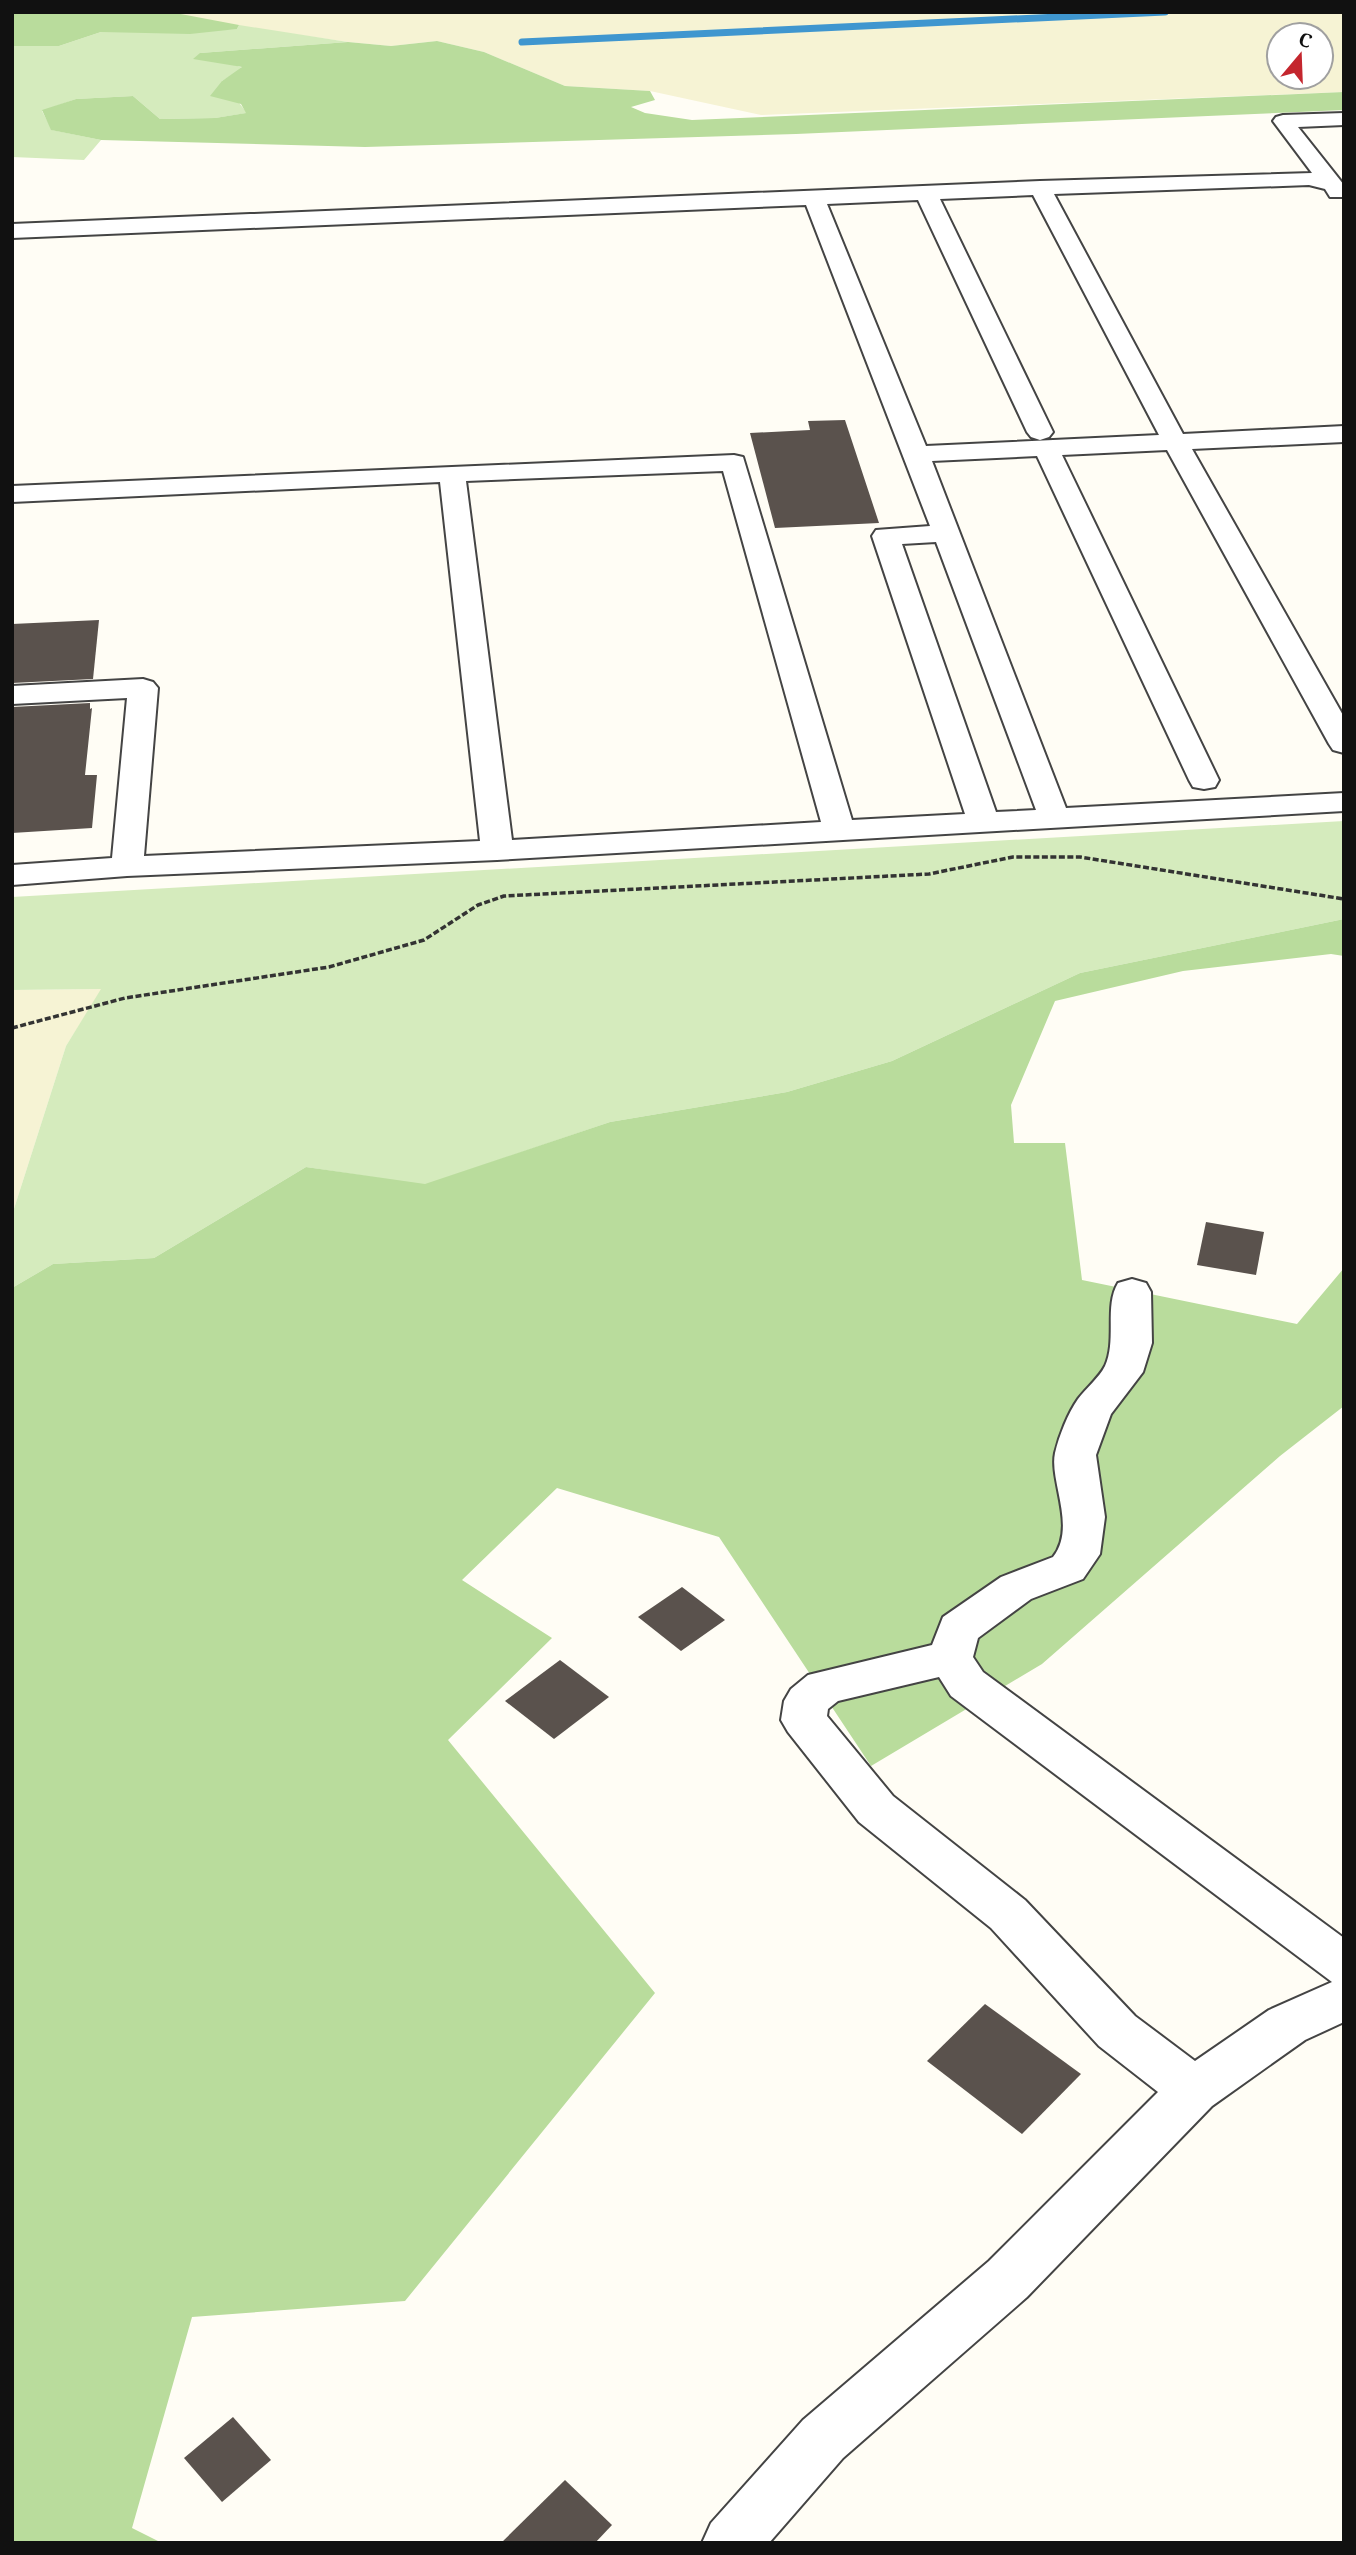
<svg xmlns="http://www.w3.org/2000/svg" width="1356" height="2555" viewBox="0 0 1356 2555" font-family="'Noto Serif',serif">
<style>
.farmland{fill:#f6f3d4;fill-rule:evenodd}
.green{fill:#d5ebbd}
.forest{fill:#b9dc9c}
.lines{fill:none;stroke-linecap:round;stroke-linejoin:round}
.stream{stroke:#3f96cf;stroke-width:7}
.building{fill:#5a524d}
.minor-casing{stroke:#444;stroke-width:4}
.path{stroke:#333;stroke-width:3.5;stroke-dasharray:6 2.5;stroke-linecap:butt}
.minor{fill:#fff;fill-rule:evenodd}
</style>
<rect width="100%" height="100%" fill="#fffdf5"/>
<g class="farmland">
<path d="M 171,12 L 1344,12 L 1344,92 L 761,115 L 650,91 L 565,86 L 484,52 L 437,41 L 391,46 L 348,42 L 205,21 ZM 1279,35 L 1321,35 L 1321,77 L 1279,77 Z"/>
<path d="M 102,989 L 66,1046 L 12,1215 L 12,990 Z"/>
</g>
<g class="green">
<path d="M 239,25 L 348,42 L 200,53 L 243,68 L 222,81 L 247,113 L 215,118 L 160,119 L 133,96 L 76,99 L 42,111 L 52,130 L 101,140 L 84,160 L 12,157 L 12,46 L 59,46 L 101,32 L 237,29 Z"/>
<path d="M 1344,821 L 1344,919 L 1080,973 L 892,1061 L 787,1092 L 610,1122 L 425,1185 L 306,1167 L 154,1258 L 53,1264 L 12,1288 L 12,1215 L 66,1046 L 101,989 L 12,990 L 12,897 Z"/>
</g>
<g class="forest">
<path d="M 12,12 L 170,12 L 239,25 L 237,29 L 190,34 L 101,32 L 59,46 L 12,46 Z"/>
<path d="M 437,41 L 484,52 L 565,86 L 650,91 L 655,100 L 631,107 L 645,113 L 692,120 L 1344,92 L 1344,110 L 796,134 L 365,147 L 101,140 L 51,130 L 42,110 L 76,99 L 133,96 L 160,119 L 215,118 L 246,113 L 241,104 L 210,96 L 222,81 L 242,67 L 193,59 L 200,53 L 348,42 L 391,46 Z"/>
<path d="M 1344,919 L 1344,956 L 1331,954 L 1183,971 L 1055,1001 L 1011,1105 L 1014,1143 L 1065,1143 L 1082,1280 L 1297,1324 L 1344,1268 L 1344,1406 L 1280,1456 L 1042,1664 L 871,1766 L 719,1537 L 557,1488 L 462,1580 L 552,1638 L 448,1740 L 655,1993 L 405,2301 L 192,2317 L 132,2528 L 162,2543 L 12,2543 L 12,1288 L 53,1264 L 154,1258 L 306,1167 L 425,1184 L 610,1122 L 787,1092 L 892,1061 L 1080,973 Z"/>
</g>
<g class="lines">
<path class="stream" d="M 522,42 L 1165,12"/>
</g>
<g class="building">
<path d="M 845,420 L 879,523 L 775,528 L 750,433 L 810,430 L 808,421 Z"/>
<path d="M 99,620 L 93,679 L 12,683 L 12,624 Z"/>
<path d="M 90,703 L 90,709 L 92,708 L 85,775 L 97,775 L 92,828 L 12,833 L 12,707 Z"/>
<path d="M 1206,1222 L 1264,1232 L 1256,1275 L 1197,1265 Z"/>
<path d="M 682,1587 L 725,1620 L 681,1651 L 638,1617 Z"/>
<path d="M 560,1660 L 609,1697 L 554,1739 L 505,1701 Z"/>
<path d="M 985,2004 L 1081,2074 L 1022,2134 L 927,2061 Z"/>
<path d="M 233,2417 L 271,2460 L 222,2502 L 184,2458 Z"/>
<path d="M 565,2480 L 612,2525 L 595,2543 L 501,2543 Z"/>
</g>
<g class="lines">
<defs>
<g id="minor">
<path d="M 1344,113 L 1344,125 L 1298,127 L 1344,185 L 1344,197 L 1330,197 L 1325,189 L 1309,185 L 1054,194 L 1183,434 L 1344,426 L 1344,442 L 1192,449 L 1344,717 L 1344,753 L 1333,750 L 1329,744 L 1167,450 L 1062,455 L 1219,780 L 1215,787 L 1204,789 L 1193,787 L 1189,780 L 1037,456 L 932,461 L 1066,808 L 1344,793 L 1344,811 L 497,860 L 127,876 L 12,885 L 12,865 L 112,858 L 127,698 L 12,704 L 12,686 L 143,679 L 153,682 L 158,688 L 144,856 L 480,841 L 440,482 L 12,502 L 12,486 L 734,455 L 743,457 L 852,820 L 965,814 L 872,536 L 876,530 L 930,526 L 806,205 L 12,238 L 12,224 L 1040,181 L 1312,173 L 1273,121 L 1276,117 L 1283,115 ZM 1033,195 L 1159,435 L 926,446 L 827,204 L 918,200 L 1027,432 L 1031,437 L 1040,440 L 1049,437 L 1053,432 L 940,199 ZM 723,471 L 821,822 L 512,840 L 466,481 ZM 936,542 L 1036,810 L 996,812 L 902,544 Z"/>
<path d="M 1132,1279 L 1146,1283 L 1151,1292 L 1152,1343 L 1143,1372 L 1111,1414 L 1096,1455 L 1105,1517 L 1100,1554 L 1083,1579 L 1031,1599 L 978,1638 L 973,1657 L 983,1672 L 1344,1938 L 1344,2022 L 1305,2040 L 1212,2106 L 1027,2297 L 843,2458 L 769,2543 L 702,2543 L 711,2523 L 803,2420 L 989,2261 L 1158,2092 L 1099,2046 L 991,1928 L 859,1822 L 788,1732 L 781,1720 L 784,1701 L 791,1689 L 808,1675 L 932,1645 L 943,1617 L 1001,1577 L 1053,1557 C 1077,1527 1049,1481 1055,1453 C 1059,1436 1068,1413 1078,1399 C 1086,1388 1099,1378 1105,1366 C 1117,1340 1104,1306 1118,1283 ZM 939,1677 L 951,1696 L 1332,1982 L 1269,2010 L 1195,2061 L 1135,2016 L 1025,1900 L 893,1796 L 827,1716 L 828,1709 L 838,1701 Z"/>
</g>
</defs>
<use href="#minor" class="minor-casing"/>
<path class="path" d="M 12,1028 L 125,998 L 329,967 L 424,940 L 478,905 L 504,896 L 929,874 L 1013,857 L 1080,857 L 1344,899"/>
<use href="#minor" class="minor"/>
</g>
<rect width="1356" height="2555" fill="none" stroke="#111111" stroke-width="28"/>
<g transform="translate(1300 56) rotate(19)"><circle r="33" fill="#ffffff" stroke="#a0a0a0" stroke-width="2"/>
<path d="M0-5L12 26L0 18L-12 26Z" fill="#c4262e"/>
<text y="-10" font-size="19" font-weight="bold" text-anchor="middle" fill="#111111">С</text>
</g>
</svg>
